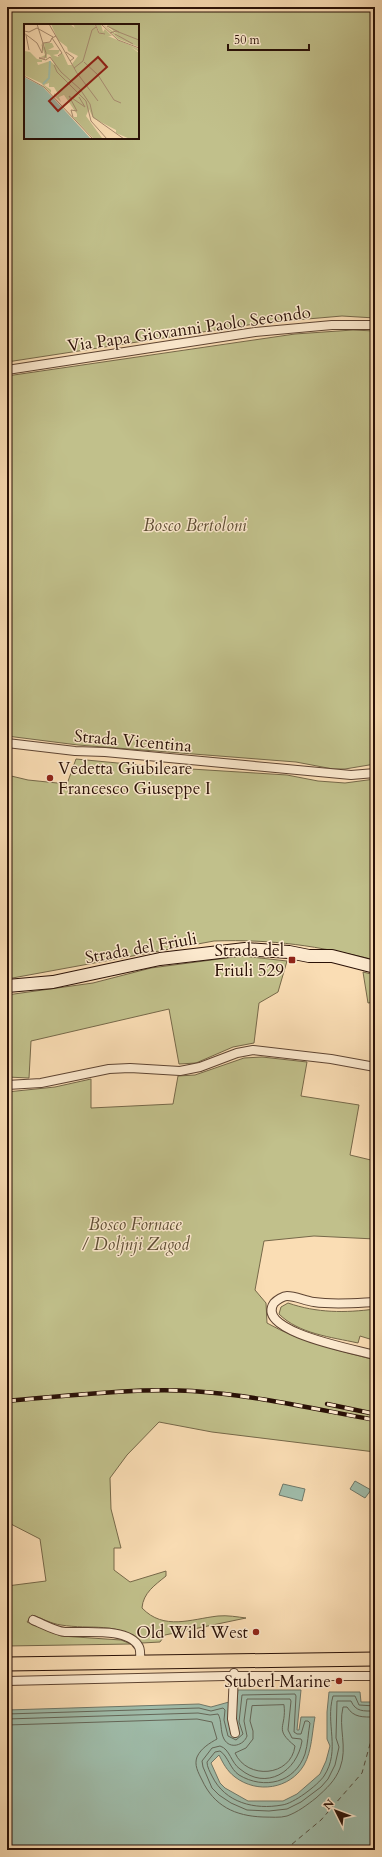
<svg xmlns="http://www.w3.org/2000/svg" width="382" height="1857" viewBox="0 0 382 1857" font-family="Cardo,serif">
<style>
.green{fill:#c1c08b;stroke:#766849;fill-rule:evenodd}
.water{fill:#9fbcaa;stroke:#707869}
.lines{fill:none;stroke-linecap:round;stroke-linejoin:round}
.shore{stroke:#646658;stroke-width:1}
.ferry{stroke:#534d40;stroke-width:1;stroke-dasharray:5 4;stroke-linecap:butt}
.street-casing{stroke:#5e4432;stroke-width:10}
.secondary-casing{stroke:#2a1107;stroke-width:14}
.primary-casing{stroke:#2a1107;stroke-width:15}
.street{stroke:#fce9ce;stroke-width:8}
.secondary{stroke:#fce9ce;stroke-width:12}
.primary{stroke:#faddb4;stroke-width:13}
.rail-casing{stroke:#2a1107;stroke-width:4.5}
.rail{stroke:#fce9ce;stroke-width:3;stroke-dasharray:9;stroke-linecap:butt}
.poi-dot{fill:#8f2418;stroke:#fce9ce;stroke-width:1.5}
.labels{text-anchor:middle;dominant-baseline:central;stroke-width:3;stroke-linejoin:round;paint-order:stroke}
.street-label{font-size:17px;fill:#2a1107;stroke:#fce9ce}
.park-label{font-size:17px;font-style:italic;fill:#5f4e35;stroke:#fce9ce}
.poi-label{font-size:17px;fill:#2a1107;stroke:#fce9ce;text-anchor:end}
.inset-river{fill:none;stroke:#9fbcaa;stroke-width:2}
.inset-road{fill:none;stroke:#a78b6f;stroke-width:1}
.view{fill:#8f2418;fill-opacity:0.15;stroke:#8f2418;stroke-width:2}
.inset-edge{fill:none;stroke:#2a1107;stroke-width:2}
</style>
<rect width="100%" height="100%" fill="#faddb4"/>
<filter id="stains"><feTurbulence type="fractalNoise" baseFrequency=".005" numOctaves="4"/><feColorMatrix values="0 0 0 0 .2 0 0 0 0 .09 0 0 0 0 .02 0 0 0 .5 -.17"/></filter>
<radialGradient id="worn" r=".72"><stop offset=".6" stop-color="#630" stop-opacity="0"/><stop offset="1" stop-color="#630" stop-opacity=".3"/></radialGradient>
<g class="green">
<path d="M 7,7 L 375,7 L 375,318 L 342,316 L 261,323 L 7,362 ZM 25,25 L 138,25 L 138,138 L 25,138 Z"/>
<path d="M 353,330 L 375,331 L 375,764 L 345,769 L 333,769 L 296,762 L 78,745 L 7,736 L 7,376 L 295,334 Z"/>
<path d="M 76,759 L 159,767 L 287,775 L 318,781 L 345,783 L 375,779 L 375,960 C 318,946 273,939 214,941 L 7,979 L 7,775 L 28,780 L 67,784 Z"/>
<path d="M 242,956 L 287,961 L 278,992 L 259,1003 L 254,1043 L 233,1047 L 196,1063 L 179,1064 L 169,1009 L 31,1041 L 29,1078 L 7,1077 L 7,995 L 93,983 L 151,968 Z"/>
<path d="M 363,972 L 375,975 L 375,1002 L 368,1003 Z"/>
<path d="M 262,1057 L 307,1062 L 301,1096 L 359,1105 L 350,1155 L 375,1161 L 375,1239 L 314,1236 L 264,1241 L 255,1290 L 266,1303 L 267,1323 C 300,1342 338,1350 375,1360 L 375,1452 L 212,1432 L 159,1422 L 127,1455 L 110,1478 L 111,1509 L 121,1548 L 114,1548 L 114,1570 L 130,1582 L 166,1571 L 166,1576 C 155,1585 143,1593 142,1608 C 164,1631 191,1619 218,1616 C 227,1615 238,1617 246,1618 L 165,1635 L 160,1642 L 142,1643 C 119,1621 90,1630 61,1625 C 52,1624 41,1618 32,1615 L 27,1622 L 61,1636 L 121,1640 L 131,1644 L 7,1646 L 7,1586 L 46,1581 L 40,1539 L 7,1522 L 7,1092 L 55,1087 L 91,1079 L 91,1108 L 173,1104 L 178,1076 L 195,1075 L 244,1058 Z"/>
<path d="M 288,1303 C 317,1313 345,1313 375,1309 L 375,1348 L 372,1348 L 373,1340 L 360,1336 L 358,1343 C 331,1337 299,1334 279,1314 L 281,1307 Z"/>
</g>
<g class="water">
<path d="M 355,1481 L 371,1490 L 365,1498 L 350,1489 Z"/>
<path d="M 283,1484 L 305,1489 L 302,1501 L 279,1495 Z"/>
<path d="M 238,1690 L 301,1690 L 297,1730 L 299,1730 L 301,1717 L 315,1717 C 312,1732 312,1751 304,1765 C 290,1789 257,1794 235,1777 C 227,1771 223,1763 219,1755 L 211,1763 L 220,1783 L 225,1788 L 248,1801 L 283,1801 L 297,1794 L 320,1774 L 326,1761 L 330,1746 L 327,1739 L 327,1712 L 329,1692 L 360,1692 L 361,1702 L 375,1702 L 375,1850 L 7,1850 L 7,1710 L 199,1704 L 211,1707 L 229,1702 L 235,1723 Z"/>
</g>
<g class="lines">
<g class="shore">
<path d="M 284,1705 C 287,1728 273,1728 295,1746 C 291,1777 247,1780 235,1753 L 246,1748 L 253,1739 L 253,1731 L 250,1721 L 252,1706 Z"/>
<path d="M 7,1714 L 199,1708 L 211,1711 L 223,1708 L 225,1710 L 224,1720 L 228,1736 L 236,1740 L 243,1734 L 239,1722 L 242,1695 L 295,1694 L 296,1696 L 294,1732 L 297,1734 L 301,1734 L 305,1721 L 308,1721 L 310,1723 C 308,1733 308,1744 305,1754 C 295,1783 264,1790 239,1775 C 230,1769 228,1756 220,1751 L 215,1752 L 207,1762 C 207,1767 210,1772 212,1776 C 225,1803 255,1810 282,1805 C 293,1804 318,1785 324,1776 C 341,1750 325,1724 333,1696 L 355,1696 L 359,1705 L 375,1706"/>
<path d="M 7,1719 L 198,1713 L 210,1715 L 218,1714 C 222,1720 220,1732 224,1739 C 230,1750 244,1745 247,1736 L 244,1721 L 247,1699 L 290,1699 L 291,1701 L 288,1730 L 292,1738 L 301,1739 L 302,1741 C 297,1772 266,1791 240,1769 C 231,1763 230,1749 220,1746 L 212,1748 L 202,1761 L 203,1767 L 212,1788 L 219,1795 L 231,1803 L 247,1810 L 269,1811 L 287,1809 L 301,1802 L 321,1787 L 328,1779 L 335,1765 L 339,1747 L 336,1738 L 337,1701 L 351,1701 C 356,1712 363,1711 375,1711"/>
<path d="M 7,1725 L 197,1719 L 212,1722 L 217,1739 C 210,1743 201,1748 197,1757 C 194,1765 198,1772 202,1780 C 214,1806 235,1816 263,1817 C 271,1817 280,1818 287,1816 C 298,1812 307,1805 316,1798 C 327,1788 335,1781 340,1768 C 348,1747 338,1728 343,1707 L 347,1707 C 354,1718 363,1717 375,1717"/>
</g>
<path class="ferry" d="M 285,1850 L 321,1820 L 362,1773 L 375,1726"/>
<defs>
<g id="street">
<path d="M 7,370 L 255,332 L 332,325 L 375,325"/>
<path d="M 7,743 L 75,751 L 105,752 L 351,775 L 375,773"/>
<path d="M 7,1085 L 41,1083 L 109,1069 L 130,1068 L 180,1071 L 200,1067 L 237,1053 L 253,1050 L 331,1059 L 375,1067"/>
<path d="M 375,1302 C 355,1303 334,1305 314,1302 C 305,1301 296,1296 287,1296 C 283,1296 277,1300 274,1303 C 254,1332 359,1350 375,1355"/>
<path d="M 33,1620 C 43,1624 55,1631 65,1632 C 84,1633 129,1627 139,1647 C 141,1651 140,1658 140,1663"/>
<path d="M 234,1673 L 232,1719 L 235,1733"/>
<path d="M 7,1681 L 225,1676 L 375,1676"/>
</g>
<path id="secondary" d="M 7,986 L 53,982 L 160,959 L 245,949 L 289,952 L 309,956 L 332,956 L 375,967"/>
<path id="primary" d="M 7,1664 L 375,1659"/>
</defs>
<use href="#street" class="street-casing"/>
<use href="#secondary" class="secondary-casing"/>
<use href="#primary" class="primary-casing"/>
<use href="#street" class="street"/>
<use href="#secondary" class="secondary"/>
<use href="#primary" class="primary"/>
<defs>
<g id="rail">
<path d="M 7,1401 C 68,1396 130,1388 192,1391 C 254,1395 314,1409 375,1420"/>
<path d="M 327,1404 L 375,1414"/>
</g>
</defs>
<use href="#rail" class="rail-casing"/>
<use href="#rail" class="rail"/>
</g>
<g class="poi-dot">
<circle cx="50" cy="778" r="4"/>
<rect x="288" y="956" width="8" height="8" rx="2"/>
<circle cx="256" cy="1632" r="4"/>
<circle cx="339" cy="1681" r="4"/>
</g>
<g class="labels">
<g class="street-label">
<text transform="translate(189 329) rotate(-8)">Via Papa Giovanni Paolo Secondo</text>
<text transform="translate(133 741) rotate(5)">Strada Vicentina</text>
<text transform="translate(141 948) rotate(-10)">Strada del Friuli</text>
</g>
<g class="park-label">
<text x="195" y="525">Bosco Bertoloni</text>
<text x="135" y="1224">Bosco Fornace<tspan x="135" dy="20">/ Doljnji Zagod</tspan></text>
</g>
<g class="poi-label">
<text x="58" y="768" text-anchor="start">Vedetta Giubileare<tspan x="58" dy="20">Francesco Giuseppe I</tspan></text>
<text x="284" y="950">Strada del<tspan x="284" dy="20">Friuli 529</tspan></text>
<text x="248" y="1632">Old Wild West</text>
<text x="331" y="1681">Stuberl Marine</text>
</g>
</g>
<g transform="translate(24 24)">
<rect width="115" height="115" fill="#faddb4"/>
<path d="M 27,0 L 46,0 L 51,4 L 49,0 L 70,0 L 75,9 L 81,11 L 76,9 L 71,0 L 77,0 L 79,8 L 81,5 L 88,12 L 84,12 L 115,25 L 115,28 L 107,23 L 115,29 L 115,115 L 106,115 L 92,109 L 92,106 L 69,94 L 65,85 L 62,92 L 78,114 L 70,115 L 49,93 L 53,93 L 53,90 L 40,71 L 35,73 L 37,78 L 30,72 L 30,69 L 33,72 L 34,70 L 30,63 L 25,63 L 25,59 L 20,61 L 27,66 L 27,69 L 17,59 L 0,51 L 1,27 L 6,28 L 13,35 L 18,36 L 18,38 L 13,38 L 14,41 L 26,37 L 31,41 L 26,31 L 23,30 L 23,35 L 21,33 L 17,33 L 21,31 L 17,20 L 21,24 L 20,19 L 28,19 L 30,23 L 24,26 L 36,26 L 34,30 L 29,31 L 34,33 L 38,29 L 39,30 L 44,41 L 48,41 L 56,53 L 48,40 L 54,32 L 44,27 L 43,23 L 34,16 ZM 79,0 L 96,13 L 82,0 L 115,0 L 115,23 L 94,15 Z" fill="#c1c08b"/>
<path d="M 0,53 L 19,63 L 67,115 L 0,115 Z" fill="#9fbcaa"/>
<path class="inset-river" d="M 19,60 L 25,54 L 26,37M 0,67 L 28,83 L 38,84 L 37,93 L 56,115"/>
<path class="inset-road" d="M 13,0 L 22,29 L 21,34 L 15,34 L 22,36 L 26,33 L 37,48 L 56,65 L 66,80 L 69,93 L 100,115M 25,0 L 53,49 L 74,77M 71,0 L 75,9 L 81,10M 77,0 L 94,16 L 115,24M 83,2 L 95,8M 13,4 L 29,13M 0,7 L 5,8 L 13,4M 0,9 L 13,19 L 18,29 L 19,19 L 26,18 L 28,14M 86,9 L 92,7 L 115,16M 91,10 L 109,20M 2,11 L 5,26M 32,12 L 28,14 L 38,29 L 34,32M 42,28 L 50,34 L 46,37M 60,38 L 74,51 L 90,76 L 97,79M 30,41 L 33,48 L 62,77 L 67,97 L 83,115M 50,44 L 59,37 L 68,6 L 72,3M 0,52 L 20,63 L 69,115M 49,93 L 47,86 L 53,87 L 45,72 L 61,83 L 55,73"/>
<path class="view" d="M 74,33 L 83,43 L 34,87 L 25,77 Z"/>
<rect width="115" height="115" class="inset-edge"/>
</g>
<rect width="382" height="1857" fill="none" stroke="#faddb4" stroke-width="24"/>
<rect x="8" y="8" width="366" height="1841" fill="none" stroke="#2a1107" stroke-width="2"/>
<rect x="12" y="12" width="358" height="1833" fill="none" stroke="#2a1107"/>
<g transform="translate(336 1811) rotate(312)" stroke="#fce9ce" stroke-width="3" paint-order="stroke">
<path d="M0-3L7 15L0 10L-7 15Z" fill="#2a1107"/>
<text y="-6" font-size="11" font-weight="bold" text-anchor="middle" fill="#2a1107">N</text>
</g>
<path d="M228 44v6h81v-6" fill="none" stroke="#2a1107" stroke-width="2"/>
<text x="234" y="44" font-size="12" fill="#2a1107" stroke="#fce9ce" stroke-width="3" paint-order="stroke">50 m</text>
<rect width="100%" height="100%" filter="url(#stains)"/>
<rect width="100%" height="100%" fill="url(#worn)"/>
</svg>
